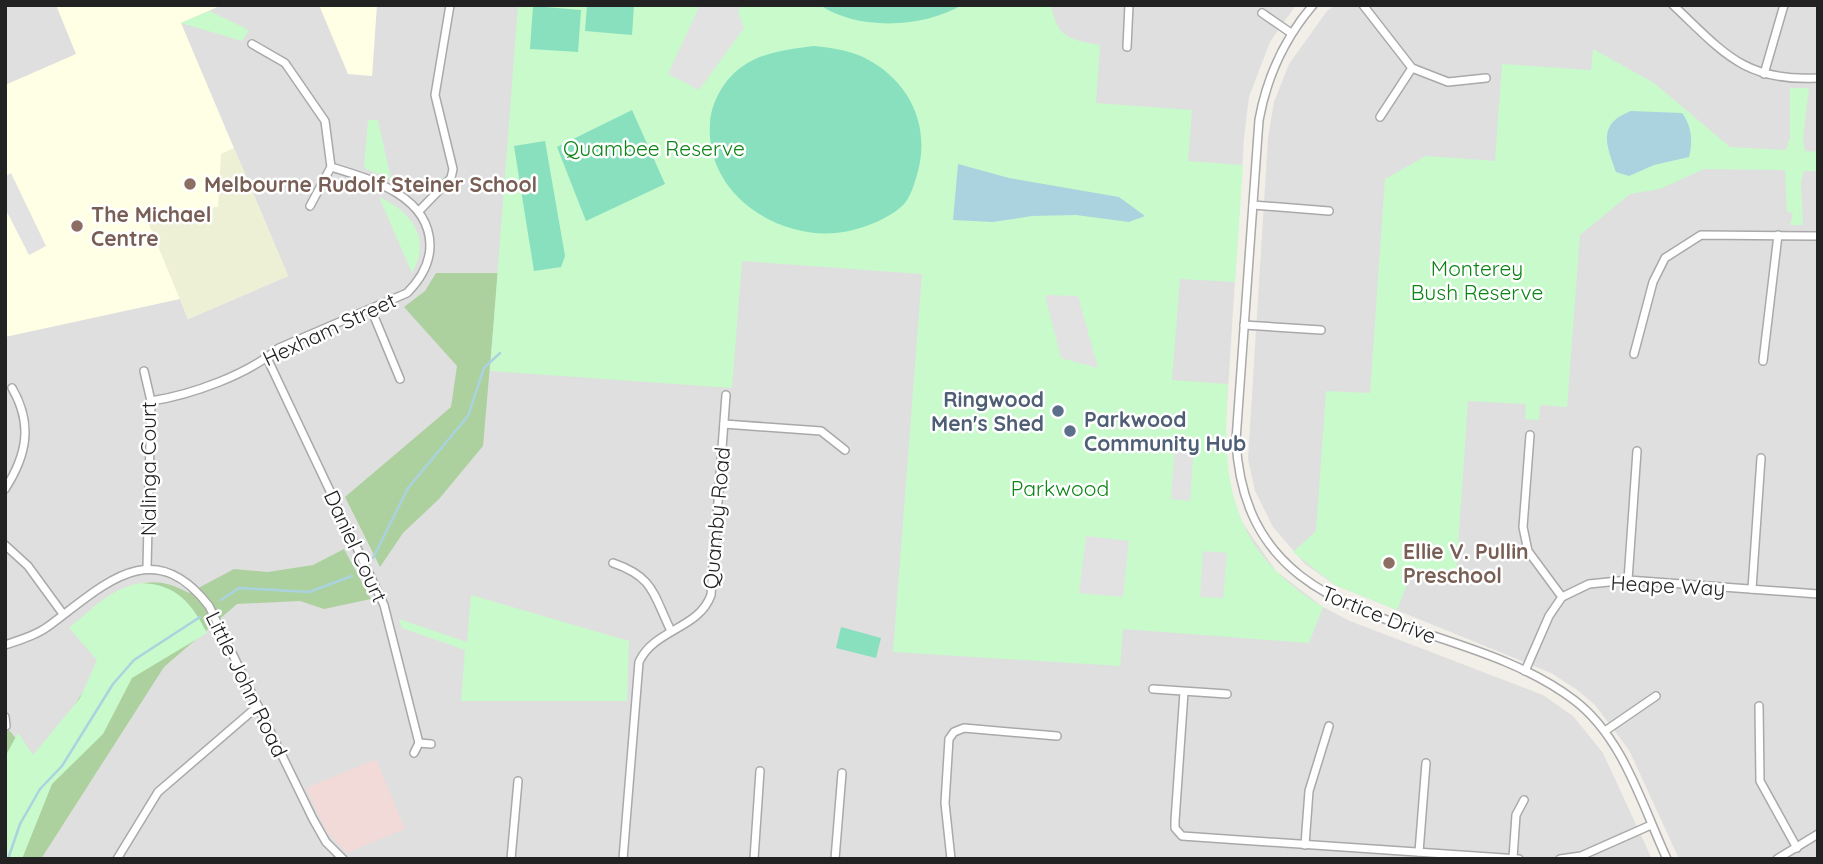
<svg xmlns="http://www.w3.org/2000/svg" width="1823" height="864" viewBox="0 0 1823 864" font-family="Quicksand,sans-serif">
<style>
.residential{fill:#e0dfdf}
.commercial{fill:#f2dad9}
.education{fill:#ffffe5}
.farmland{fill:#eef0d5}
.forest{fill:#add19e}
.park{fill:#c8facc}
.pitch{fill:#88e0be}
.parking{fill:#e2e2e2}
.water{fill:#aad3df}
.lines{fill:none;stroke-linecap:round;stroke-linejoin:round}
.stream{stroke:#aad3df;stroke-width:2.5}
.minor-casing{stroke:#a9a9a9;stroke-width:10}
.minor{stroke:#fff;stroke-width:7}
.education-dot{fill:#8d6e63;stroke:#fff;stroke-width:2.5}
.service-dot{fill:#5c6f8a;stroke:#fff;stroke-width:2.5}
.labels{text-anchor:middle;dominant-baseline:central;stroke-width:5;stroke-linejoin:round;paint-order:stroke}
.park-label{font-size:21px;fill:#0c8416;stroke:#fff}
.education-label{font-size:21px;font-weight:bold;fill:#785e54;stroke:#fff;text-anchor:start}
.street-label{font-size:21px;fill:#222;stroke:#fff}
.service-label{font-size:21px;font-weight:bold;fill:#4e5e75;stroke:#fff;text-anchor:end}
</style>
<rect width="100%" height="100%" fill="#f2efe9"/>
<g class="residential">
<path d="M 5,5 L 1296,5 L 1270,42 L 1249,97 L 1244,138 L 1225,437 L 1229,484 L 1242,522 L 1276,571 L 1323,607 L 1350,621 L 1543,695 L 1573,716 L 1603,753 L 1652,859 L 5,859 Z"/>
<path d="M 1335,5 L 1818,5 L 1818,859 L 1679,859 L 1629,750 L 1595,705 L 1576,689 L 1551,673 L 1335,585 L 1305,564 L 1273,527 L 1255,491 L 1248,459 L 1268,138 L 1274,102 L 1289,64 L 1327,11 Z"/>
</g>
<path class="commercial" d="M 376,759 L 405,829 L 347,853 L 327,832 L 306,788 Z"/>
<g class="education">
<path d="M 56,5 L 222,5 L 181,23 L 288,276 L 188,319 L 180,299 L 5,337 L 5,85 L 76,54 Z"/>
<path d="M 319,5 L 377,5 L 372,76 L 348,74 Z"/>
</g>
<path class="farmland" d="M 234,148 L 288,276 L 188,319 L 145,215 L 218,207 L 221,154 Z"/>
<g class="forest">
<path d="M 436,273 L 498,273 L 483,446 L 439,499 L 403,533 L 380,567 L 345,497 L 451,407 L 457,366 L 404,307 L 425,291 Z"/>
<path d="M 344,549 L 371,599 L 324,609 L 300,601 L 237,604 L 164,667 L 41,859 L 5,859 L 6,732 L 9,730 L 37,764 L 109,651 L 82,618 C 120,593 143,567 189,593 L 234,569 L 268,572 L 313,565 Z"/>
</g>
<g class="park">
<path d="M 518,5 L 1051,5 C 1058,39 1069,39 1100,45 L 1096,103 L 1192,110 L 1188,161 L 1243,165 L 1235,282 L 1180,279 L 1172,380 L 1228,384 C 1221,484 1231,551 1323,607 L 1309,643 L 1123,629 L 1120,666 L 893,652 L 922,274 L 742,261 L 732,388 L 490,371 Z"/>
<path d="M 209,11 L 249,30 L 242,41 L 181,23 Z"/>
<path d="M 1593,49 L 1654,83 L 1730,147 L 1786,150 L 1790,137 L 1790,88 L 1809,88 L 1803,138 L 1805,151 L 1818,152 L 1818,171 L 1804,171 L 1801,183 L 1803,225 L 1790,225 L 1793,213 L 1787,212 L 1785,170 L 1704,169 L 1660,189 L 1630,194 L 1580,235 L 1567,407 L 1540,405 L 1539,420 L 1525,419 L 1526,404 L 1468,401 L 1456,575 L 1412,572 L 1397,610 L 1335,585 L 1293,552 L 1316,531 L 1326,391 L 1370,393 L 1385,179 L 1426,156 L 1495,161 L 1502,64 L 1591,70 Z"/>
<path d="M 368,120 L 378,120 L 391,179 L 364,168 Z"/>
<path d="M 379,197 C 411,211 432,238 412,273 Z"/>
<path d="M 141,583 C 177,584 192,604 207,633 L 132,678 L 103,734 L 52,784 L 22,859 L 5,859 L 5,757 L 18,733 L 33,755 L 80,698 L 97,660 L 69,628 C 92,609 111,588 141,583 Z"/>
<path d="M 471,595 L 629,641 L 627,701 L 461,701 L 465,650 L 402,628 L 399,619 L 467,642 Z"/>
</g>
<g class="pitch">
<path d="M 587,5 L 634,5 L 632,35 L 585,31 Z"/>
<path d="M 820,5 L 962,5 C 923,28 858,31 820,5 Z"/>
<path d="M 533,6 L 581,10 L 578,52 L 530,49 Z"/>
<path d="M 814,46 C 831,48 849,50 865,58 C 912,82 932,130 916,178 C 913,188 909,200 902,206 C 888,219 866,227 849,231 C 783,245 705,196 710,124 C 711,102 724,79 743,66 C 763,52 790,49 814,46 Z"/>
<path d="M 632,110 L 665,184 L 586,221 L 557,147 Z"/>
<path d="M 545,141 L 565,256 L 561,267 L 534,271 L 514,146 Z"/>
<path d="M 841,627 L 881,638 L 876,658 L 836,648 Z"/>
</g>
<g class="parking">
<path d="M 700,5 L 741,5 L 738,12 L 744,28 L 699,90 L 668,74 Z"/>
<path d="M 11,173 L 46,246 L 29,255 L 5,208 L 5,177 Z"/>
<path d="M 1045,295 L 1078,296 L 1098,368 L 1061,358 Z"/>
<path d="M 1175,442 L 1194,444 L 1190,501 L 1171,499 Z"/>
<path d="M 1086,536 L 1129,541 L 1123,597 L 1079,593 Z"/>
<path d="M 1203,551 L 1227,553 L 1223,598 L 1200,597 Z"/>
</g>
<g class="water">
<path d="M 1631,111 L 1682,113 C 1692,126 1693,142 1689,157 L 1654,165 L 1629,176 L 1616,172 C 1606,144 1597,124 1631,111 Z"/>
<path d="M 958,164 L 1009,178 L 1119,197 L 1145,216 L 1129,222 L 1076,215 L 1032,216 L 993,222 L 953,220 Z"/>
</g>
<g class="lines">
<g class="stream">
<path d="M 373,558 L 408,488 L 468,416 L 484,368 L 500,353"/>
<path d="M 221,600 L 239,588 L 309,592 L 352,576"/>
<path d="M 8,859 L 20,824 L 40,789 L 62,766 L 113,684 L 134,660 L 200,617"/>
</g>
<defs>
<g id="minor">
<path d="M 1313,5 C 1284,39 1267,76 1259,120 L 1236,440 C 1246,641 1453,608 1574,700 C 1623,737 1642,805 1667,859"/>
<path d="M 1363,5 L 1412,68 L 1448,82 L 1486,78"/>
<path d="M 1673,5 C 1723,52 1744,82 1818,78"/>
<path d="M 1262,13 L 1291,33"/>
<path d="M 252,44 L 285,63 L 325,121 L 331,167 L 310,206"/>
<path d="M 1127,47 L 1129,5"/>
<path d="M 1764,74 L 1784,5"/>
<path d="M 1380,117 L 1412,68"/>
<path d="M 1253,205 L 1329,211"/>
<path d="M 419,211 L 451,178 L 453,169 L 435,95 L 450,5"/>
<path d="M 371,309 L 400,379"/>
<path d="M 1244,325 L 1321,330"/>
<path d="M 1634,354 L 1653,282 L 1665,258 L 1701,235 L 1818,236"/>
<path d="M 267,358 L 384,605 L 419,743 L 414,753"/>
<path d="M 1763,361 L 1778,235"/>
<path d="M 144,371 L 151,401 L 147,568"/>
<path d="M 151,401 C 191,395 247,375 279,348 L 407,293 C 420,280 430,264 430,245 C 429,195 370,179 331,167"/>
<path d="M 724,424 L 821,431 L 845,450"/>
<path d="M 1530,435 L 1523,527 L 1528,551 L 1562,597"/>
<path d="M 5,489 C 27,455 33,424 12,388"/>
<path d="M 5,545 L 28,566 L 63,614"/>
<path d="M 613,563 C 654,577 653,594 671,631"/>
<path d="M 1628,580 L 1637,451"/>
<path d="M 1752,589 L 1761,458"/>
<path d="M 5,645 C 20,640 37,635 50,625 C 104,585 153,533 209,606 L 313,819 L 326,842 L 343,859"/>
<path d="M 1525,671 L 1549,616 L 1562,597 L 1589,584 L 1628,580 L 1818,594"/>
<path d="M 1153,689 L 1227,694"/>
<path d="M 1184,692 L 1175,821 L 1175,828 L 1182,836 L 1519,859"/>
<path d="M 1759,706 L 1760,781 L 1797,848"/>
<path d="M 5,717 L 6,726"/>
<path d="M 1605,731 L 1656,696"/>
<path d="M 419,743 L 431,744"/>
<path d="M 1305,845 L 1309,791 L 1329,726"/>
<path d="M 1419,852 L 1426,763"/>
<path d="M 1513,858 L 1516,815 L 1524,800"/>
<path d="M 117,859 L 158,792 L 258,706"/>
<path d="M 511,859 L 518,781"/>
<path d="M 623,859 L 639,662 C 654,629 699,629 711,595 L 726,395"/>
<path d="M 754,859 L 760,771"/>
<path d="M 835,859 L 842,773"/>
<path d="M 951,859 L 945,803 L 949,739 L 954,732 L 964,728 L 1057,736"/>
<path d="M 1560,859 L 1581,856 L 1651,825"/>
<path d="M 1777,859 L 1818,834"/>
</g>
</defs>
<use href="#minor" class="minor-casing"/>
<use href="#minor" class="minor"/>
</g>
<g class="education-dot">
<circle cx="190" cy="184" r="7"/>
<circle cx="77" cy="226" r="7"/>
<circle cx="1389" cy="563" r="7"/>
</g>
<g class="service-dot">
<circle cx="1058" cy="411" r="7"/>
<circle cx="1070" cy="431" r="7"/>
</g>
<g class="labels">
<g class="park-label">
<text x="654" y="148">Quambee Reserve</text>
<text x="1477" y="268">Monterey<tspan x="1477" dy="24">Bush Reserve</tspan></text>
<text x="1060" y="488">Parkwood</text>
</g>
<g class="education-label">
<text x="204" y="184">Melbourne Rudolf Steiner School</text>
<text x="91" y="214">The Michael<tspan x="91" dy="24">Centre</tspan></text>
<text x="1403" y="551">Ellie V. Pullin<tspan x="1403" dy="24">Preschool</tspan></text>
</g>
<g class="street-label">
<text transform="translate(329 329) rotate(-25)">Hexham Street</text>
<text transform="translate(148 469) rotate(-90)">Nalinga Court</text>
<text transform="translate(716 518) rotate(-85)">Quamby Road</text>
<text transform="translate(356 546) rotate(65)">Daniel Court</text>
<text transform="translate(1668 585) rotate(3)">Heape Way</text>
<text transform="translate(1379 614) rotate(22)">Tortice Drive</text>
<text transform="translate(247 684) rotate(64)">Little John Road</text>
</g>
<g class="service-label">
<text x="1044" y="399">Ringwood<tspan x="1044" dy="24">Men's Shed</tspan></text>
<text x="1084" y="419" text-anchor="start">Parkwood<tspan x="1084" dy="24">Community Hub</tspan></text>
</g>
</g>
<rect width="1823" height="864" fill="none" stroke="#222222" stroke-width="14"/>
</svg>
